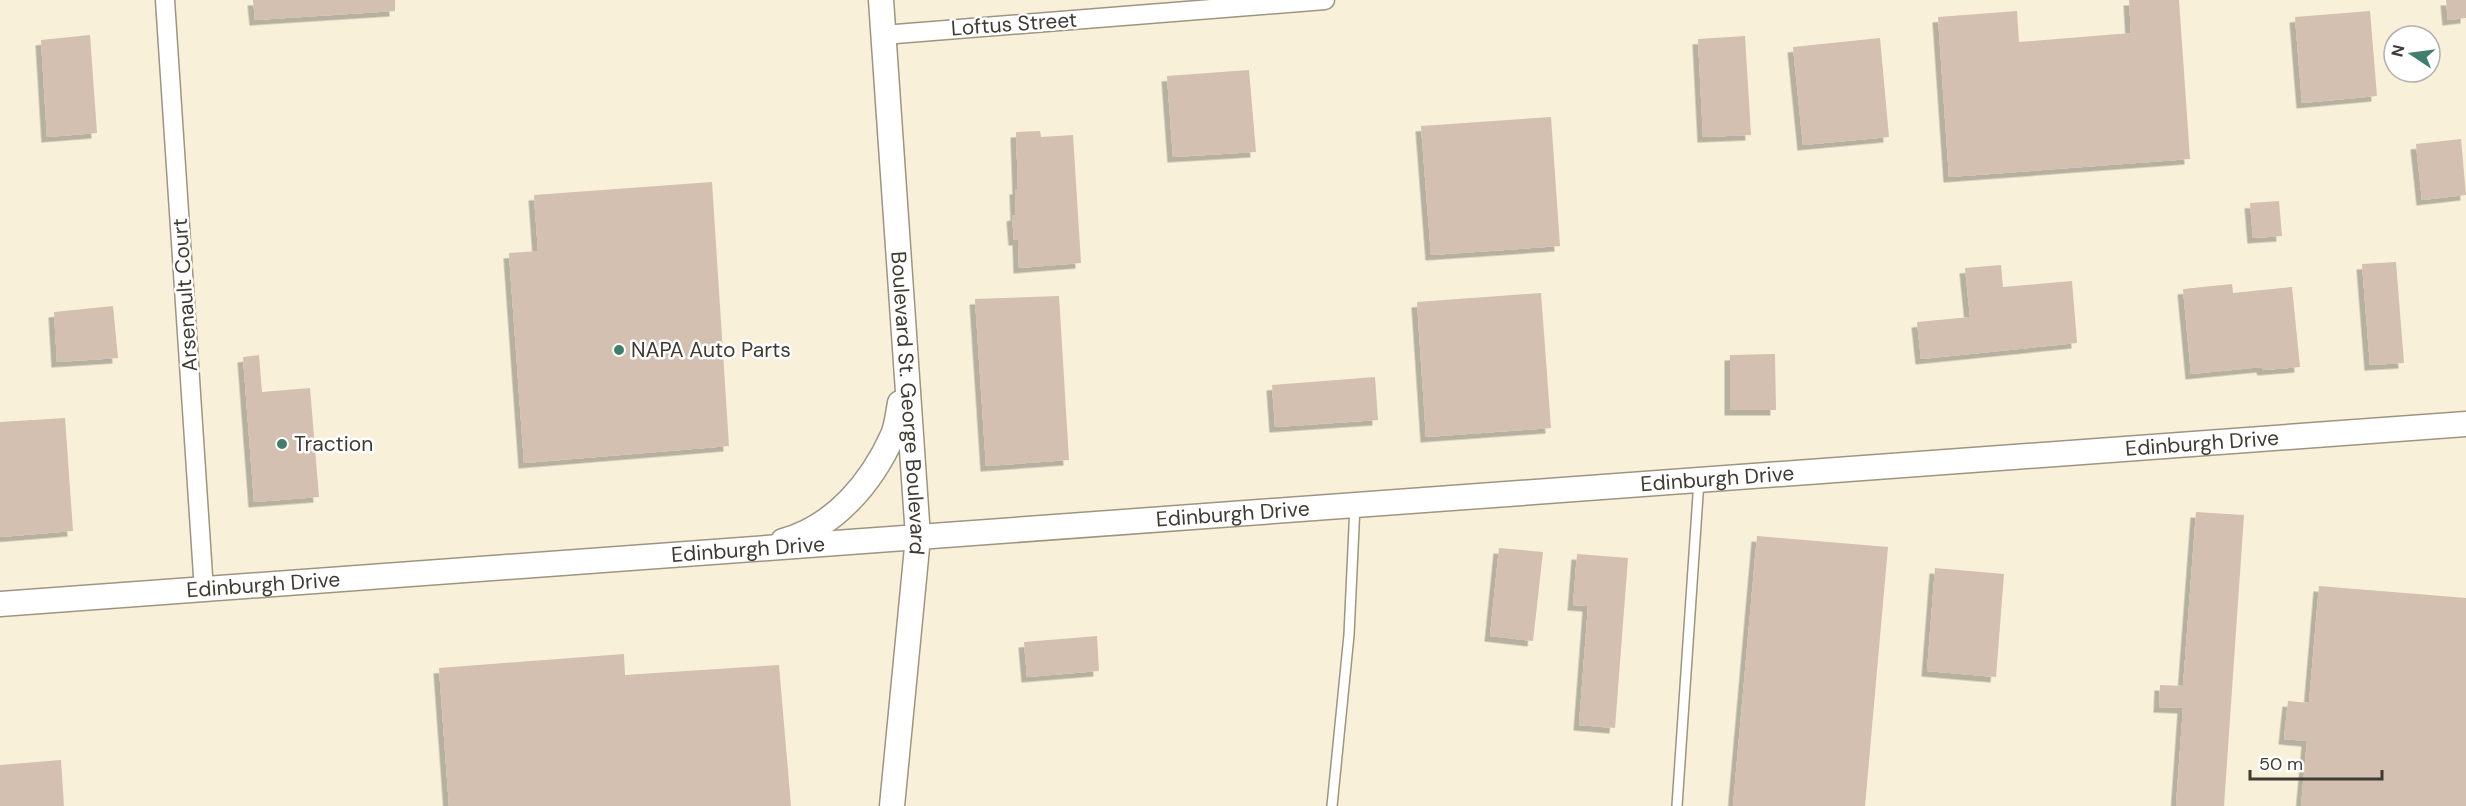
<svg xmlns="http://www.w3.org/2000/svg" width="2466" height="806" viewBox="0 0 2466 806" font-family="'DM Sans',sans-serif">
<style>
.building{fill:#d3c0b0;filter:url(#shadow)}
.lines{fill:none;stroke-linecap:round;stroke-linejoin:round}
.lane-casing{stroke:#9d9580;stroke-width:12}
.street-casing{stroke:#9d9580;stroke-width:21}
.secondary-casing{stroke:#9d9580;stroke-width:27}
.lane{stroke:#fff;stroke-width:9}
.street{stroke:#fff;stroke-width:18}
.secondary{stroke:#fff;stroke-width:24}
.poi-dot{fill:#407f6c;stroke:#fff;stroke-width:2}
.labels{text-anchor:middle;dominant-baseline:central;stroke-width:5;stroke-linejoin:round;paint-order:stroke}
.street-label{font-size:21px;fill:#3f3b33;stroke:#fff}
.poi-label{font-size:21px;fill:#3f3b33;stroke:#fff;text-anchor:start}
</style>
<defs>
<filter id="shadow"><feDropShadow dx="-5.5" dy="5.5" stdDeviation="0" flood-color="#0004"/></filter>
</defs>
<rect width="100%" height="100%" fill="#f8f0d9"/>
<g class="building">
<path d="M 253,0 L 395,0 L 395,11 L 255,20 Z"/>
<path d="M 2129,0 L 2179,0 L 2190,159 L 1949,177 L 1938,17 L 2017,11 L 2019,42 L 2131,33 Z"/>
<path d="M 2446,0 L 2466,0 L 2466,18 L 2448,20 Z"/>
<path d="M 2370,11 L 2377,96 L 2302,103 L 2295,17 Z"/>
<path d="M 90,35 L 97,133 L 47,137 L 41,40 Z"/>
<path d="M 1745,36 L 1751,135 L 1703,137 L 1698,39 Z"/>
<path d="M 1880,38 L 1889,137 L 1803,145 L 1793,47 Z"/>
<path d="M 1249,70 L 1256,152 L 1173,157 L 1167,76 Z"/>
<path d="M 1551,117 L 1560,246 L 1431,255 L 1421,126 Z"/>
<path d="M 1040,131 L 1041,137 L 1073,135 L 1081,263 L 1019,268 L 1018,240 L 1014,240 L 1012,216 L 1016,215 L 1015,189 L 1018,189 L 1016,132 Z"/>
<path d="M 2461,139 L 2466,195 L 2422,200 L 2416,144 Z"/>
<path d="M 712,182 L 729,446 L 524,463 L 509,253 L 538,251 L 534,195 Z"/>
<path d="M 2279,201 L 2282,236 L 2253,238 L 2250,203 Z"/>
<path d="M 2396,262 L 2404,363 L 2370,365 L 2362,264 Z"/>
<path d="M 2001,265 L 2003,287 L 2072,281 L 2077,343 L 1921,359 L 1917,322 L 1970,317 L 1965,268 Z"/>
<path d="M 2232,284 L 2233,293 L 2292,287 L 2300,367 L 2263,370 L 2262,367 L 2191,374 L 2183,289 Z"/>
<path d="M 1541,293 L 1551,428 L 1426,437 L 1417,302 Z"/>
<path d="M 1059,296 L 1069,460 L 986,466 L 975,299 Z"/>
<path d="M 113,306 L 118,358 L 57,362 L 54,312 Z"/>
<path d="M 1775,354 L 1776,410 L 1730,410 L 1730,355 Z"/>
<path d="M 259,355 L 262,392 L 310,388 L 319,497 L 254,502 L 243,357 Z"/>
<path d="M 1375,377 L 1378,420 L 1275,427 L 1272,385 Z"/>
<path d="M 65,418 L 73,531 L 0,537 L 0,422 Z"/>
<path d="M 2196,512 L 2244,515 L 2224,806 L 2176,806 L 2183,708 L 2159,707 L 2160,685 L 2183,686 Z"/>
<path d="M 1757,536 L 1888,547 L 1865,806 L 1733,806 Z"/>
<path d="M 1499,548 L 1543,552 L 1533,641 L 1490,636 Z"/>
<path d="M 1577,554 L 1628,558 L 1615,728 L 1579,725 L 1588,606 L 1573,605 Z"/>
<path d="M 1935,568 L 2004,574 L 1996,677 L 1927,671 Z"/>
<path d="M 2319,586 L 2466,598 L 2466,806 L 2301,806 L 2307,741 L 2284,739 L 2288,701 L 2309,703 Z"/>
<path d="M 1097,636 L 1099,671 L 1027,677 L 1024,642 Z"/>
<path d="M 624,654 L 625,675 L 779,665 L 791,806 L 449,806 L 439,668 Z"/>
<path d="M 61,760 L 64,806 L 0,806 L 0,765 Z"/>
</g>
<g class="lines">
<defs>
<g id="lane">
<path d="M 1332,806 L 1349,635 L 1355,505"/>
<path d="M 1677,806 L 1699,480"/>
</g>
<g id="street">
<path d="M 165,0 L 204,591"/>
<path d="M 883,35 L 1325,0"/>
</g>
<g id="secondary">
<path id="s1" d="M 881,0 L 918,537 L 892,806"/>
<path d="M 783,541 C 835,527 872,482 893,435 C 897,425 898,413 900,403"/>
<path id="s2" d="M 0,604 L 2466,424"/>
</g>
</defs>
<use href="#lane" class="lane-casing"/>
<use href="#street" class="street-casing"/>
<use href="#secondary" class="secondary-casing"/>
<use href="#lane" class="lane"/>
<use href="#street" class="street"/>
<use href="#secondary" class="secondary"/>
</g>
<g class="poi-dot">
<circle cx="619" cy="350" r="6"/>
<circle cx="282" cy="444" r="6"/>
</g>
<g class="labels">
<g class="street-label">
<text transform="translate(1014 24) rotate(-4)">Loftus Street</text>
<text transform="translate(185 295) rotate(-94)">Arsenault Court</text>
<text stroke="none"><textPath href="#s1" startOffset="404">Boulevard St. George Boulevard</textPath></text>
<text stroke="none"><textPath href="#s2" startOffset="2208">Edinburgh Drive</textPath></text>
<text stroke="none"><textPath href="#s2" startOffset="1722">Edinburgh Drive</textPath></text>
<text stroke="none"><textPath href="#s2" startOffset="1236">Edinburgh Drive</textPath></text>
<text stroke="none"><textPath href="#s2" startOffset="750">Edinburgh Drive</textPath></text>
<text stroke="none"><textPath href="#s2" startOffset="264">Edinburgh Drive</textPath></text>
</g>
<g class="poi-label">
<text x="631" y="350">NAPA Auto Parts</text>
<text x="294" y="444">Traction</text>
</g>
</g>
<g transform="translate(2412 54) rotate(283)"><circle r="28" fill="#ffffff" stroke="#b2b1ad" stroke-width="1.5"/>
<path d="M0-4.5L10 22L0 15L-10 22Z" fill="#407f6c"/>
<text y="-9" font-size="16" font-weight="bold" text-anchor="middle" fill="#3f3b33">N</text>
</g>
<path d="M2250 770v9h132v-9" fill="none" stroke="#3f3b33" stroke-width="3"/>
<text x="2259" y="770" font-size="18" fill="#3f3b33" stroke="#ffffff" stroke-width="4.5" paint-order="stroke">50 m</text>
</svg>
